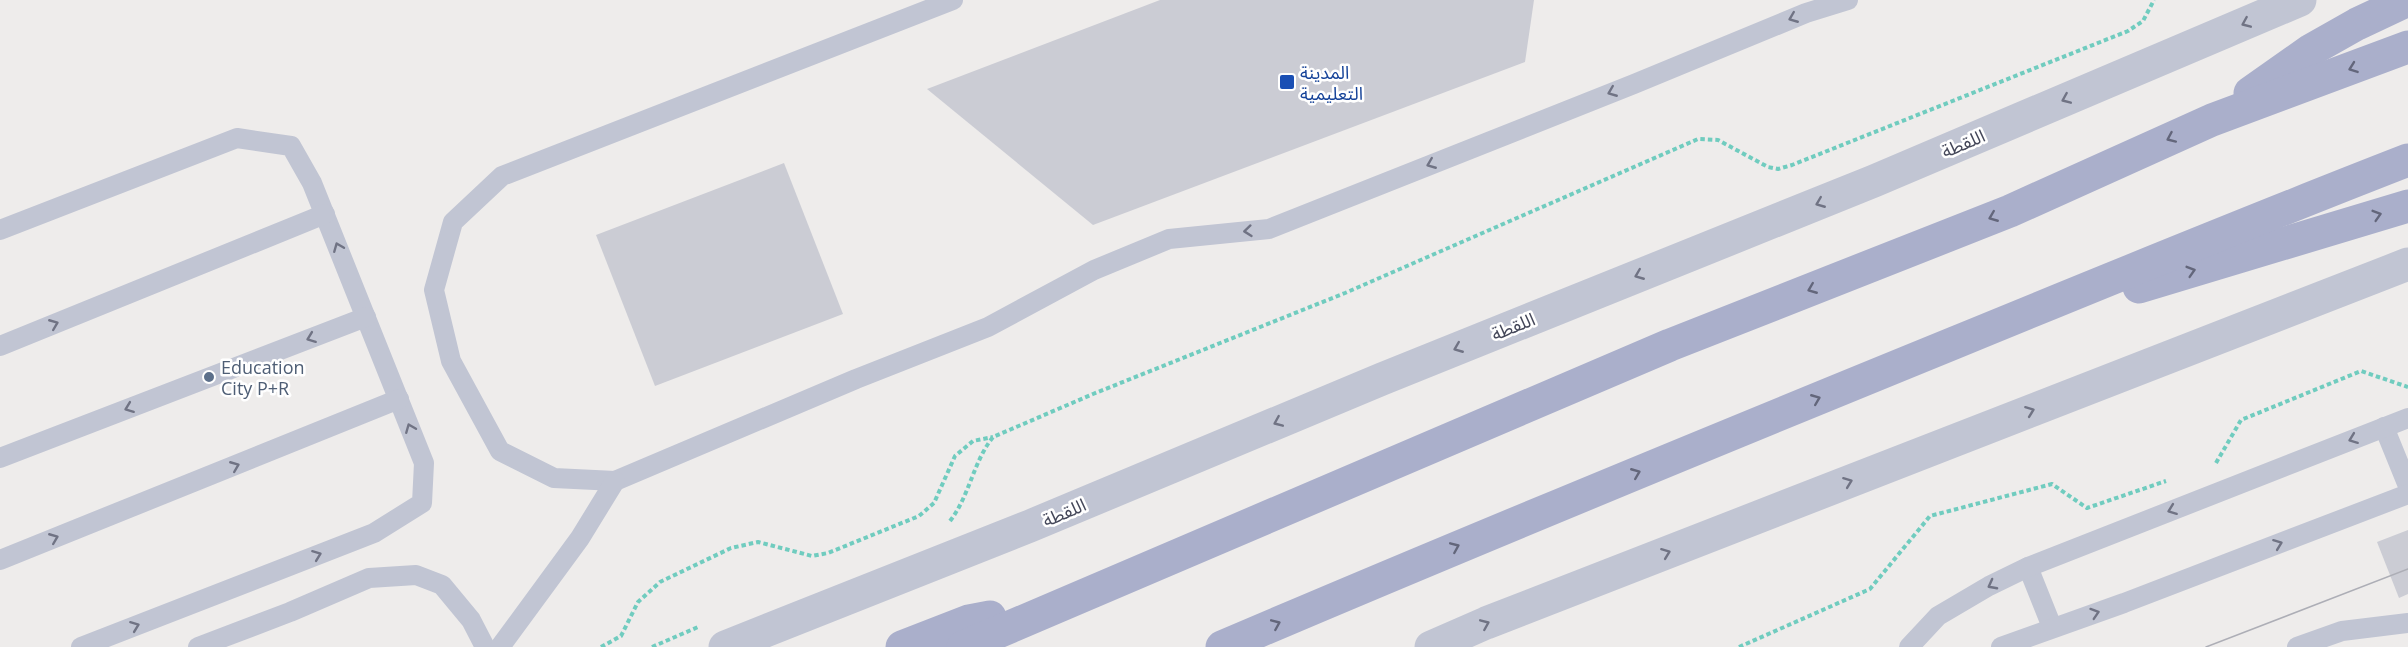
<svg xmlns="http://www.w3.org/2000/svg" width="2408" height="647" viewBox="0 0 2408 647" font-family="'Open Sans','Noto Sans Arabic',sans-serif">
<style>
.building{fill:#cbccd4}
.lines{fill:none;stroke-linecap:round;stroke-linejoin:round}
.path{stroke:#70ccbf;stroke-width:4;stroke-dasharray:4.5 3;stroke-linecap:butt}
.service{stroke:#c1c5d3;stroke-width:20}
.minor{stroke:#c1c5d3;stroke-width:33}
.primary{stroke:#aaafcb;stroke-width:33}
.tram{stroke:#adaeb6;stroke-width:1.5}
.oneway{stroke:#707384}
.oneway2{stroke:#63667b}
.transit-dot{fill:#1a4fb4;stroke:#fff;stroke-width:2}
.service-dot{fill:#5c6f8a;stroke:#fff;stroke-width:2}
.labels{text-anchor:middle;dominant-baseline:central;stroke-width:5;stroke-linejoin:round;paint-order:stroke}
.transit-label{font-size:18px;fill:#164399;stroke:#fff;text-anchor:start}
.street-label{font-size:18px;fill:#444759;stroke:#fff}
.service-label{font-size:18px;fill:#4e5e75;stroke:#fff;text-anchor:start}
</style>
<rect width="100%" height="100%" fill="#eeeceb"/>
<g class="building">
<path d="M 1160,0 L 1534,0 L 1525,62 L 1093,225 L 927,89 Z"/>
<path d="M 784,163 L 843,314 L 655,386 L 596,235 Z"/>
<path d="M 2408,530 L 2408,594 L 2399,598 L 2377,542 Z"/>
</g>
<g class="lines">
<g class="path">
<path d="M 2216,463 L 2241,420 L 2361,371 L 2408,387"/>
<path d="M 950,521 C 970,495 973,462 993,437 L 1093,394 L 1345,293 L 1698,139 L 1718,140 L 1768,167 L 1778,169 L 1792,165 L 2128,31 L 2143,21 L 2154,0"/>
<path d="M 601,647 L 621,636 L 638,602 L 660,582 L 731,548 L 758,542 L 812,556 L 828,553 L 919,516 L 934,503 L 955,456 L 973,441 L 993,437"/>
<path d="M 652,647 L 698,627"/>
<path d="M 1739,647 L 1870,589 L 1930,516 L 2052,484 L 2087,508 L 2166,481"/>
</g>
<g class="service">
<path d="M 953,0 L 502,176 L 453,222 L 434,290 L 451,361 L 500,451 L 554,478 L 615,481 L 856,379 L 988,327 L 1094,270 L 1169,239 L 1269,229 L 1634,84 L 1806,13 L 1848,0"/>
<path d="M 0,230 L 237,138 L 291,146 L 312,183 L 424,463 L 422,503 L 374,533 L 81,647"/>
<path d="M 0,346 L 325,214"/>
<path d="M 2384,427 L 2408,486"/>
<path d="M 0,458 L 366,317"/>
<path d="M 0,560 L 399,399"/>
<path d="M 2028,567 L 2052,627"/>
<path d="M 198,647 L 290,612 L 369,578 L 416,575 L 442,585 L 471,620 L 485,647"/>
<path d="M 500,647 L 580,538 L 615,481"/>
<path d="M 1909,647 L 1938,616 L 1989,586 L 2028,567 L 2408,418"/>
<path d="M 2001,647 L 2124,603 L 2408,494"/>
<path d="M 2297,647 L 2342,631 L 2408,623"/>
</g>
<g class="minor">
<path d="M 725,647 L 1030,526 L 1382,379 L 1874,181 L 2300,0"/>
<path d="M 1431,647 L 1486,623 L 2408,264"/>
</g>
<g class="primary">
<path d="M 2250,93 L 2311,50 L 2357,24 L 2408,0"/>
<path d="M 2139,287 L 2408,206"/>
<path d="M 902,647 L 969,621 L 990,617"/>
<path d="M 963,647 L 1670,345 L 2010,211 L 2212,120 L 2408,47"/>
<path d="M 1222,647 C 1465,543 1709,443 1954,343 C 2105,281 2256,219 2408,160"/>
</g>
<path class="tram" d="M 2206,647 L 2408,569"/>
</g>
<defs><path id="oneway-chevron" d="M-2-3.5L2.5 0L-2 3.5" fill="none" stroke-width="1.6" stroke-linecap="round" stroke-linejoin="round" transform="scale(1.5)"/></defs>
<g class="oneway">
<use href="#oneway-chevron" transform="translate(1793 18) rotate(158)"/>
<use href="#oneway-chevron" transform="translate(2246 23) rotate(157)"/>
<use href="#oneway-chevron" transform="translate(1612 92) rotate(158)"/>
<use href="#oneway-chevron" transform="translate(2066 99) rotate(157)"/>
<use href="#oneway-chevron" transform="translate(1431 164) rotate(158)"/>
<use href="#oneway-chevron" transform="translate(1820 203) rotate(158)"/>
<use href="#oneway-chevron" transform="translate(1248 231) rotate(174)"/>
<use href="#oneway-chevron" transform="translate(338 247) rotate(-112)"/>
<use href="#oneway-chevron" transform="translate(1639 275) rotate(158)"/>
<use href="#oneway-chevron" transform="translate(54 324) rotate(-22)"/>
<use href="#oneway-chevron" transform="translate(311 338) rotate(159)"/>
<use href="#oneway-chevron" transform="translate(1458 348) rotate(158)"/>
<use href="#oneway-chevron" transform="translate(129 408) rotate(159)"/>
<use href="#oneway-chevron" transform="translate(2030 411) rotate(-21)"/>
<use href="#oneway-chevron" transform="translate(1278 422) rotate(157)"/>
<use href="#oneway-chevron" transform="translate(410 428) rotate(-112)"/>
<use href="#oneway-chevron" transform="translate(2353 439) rotate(159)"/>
<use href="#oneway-chevron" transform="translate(235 466) rotate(-22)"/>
<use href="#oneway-chevron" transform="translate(1848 482) rotate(-21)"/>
<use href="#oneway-chevron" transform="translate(2172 510) rotate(159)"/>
<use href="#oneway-chevron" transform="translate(54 538) rotate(-22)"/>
<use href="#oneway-chevron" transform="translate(2278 544) rotate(-21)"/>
<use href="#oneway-chevron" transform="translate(1666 553) rotate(-21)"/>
<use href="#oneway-chevron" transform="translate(317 555) rotate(-21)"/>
<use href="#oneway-chevron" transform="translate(1992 585) rotate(152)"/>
<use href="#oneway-chevron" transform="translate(2095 613) rotate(-18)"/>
<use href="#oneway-chevron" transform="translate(1485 624) rotate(-23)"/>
<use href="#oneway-chevron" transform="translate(135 626) rotate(-21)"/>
</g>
<g class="oneway2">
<use href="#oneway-chevron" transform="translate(2353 68) rotate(160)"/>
<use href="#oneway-chevron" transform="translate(2171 138) rotate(156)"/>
<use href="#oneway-chevron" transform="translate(2377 215) rotate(-17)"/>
<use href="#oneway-chevron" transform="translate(1993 217) rotate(158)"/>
<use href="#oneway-chevron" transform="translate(2191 271) rotate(-17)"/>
<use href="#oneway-chevron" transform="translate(1812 289) rotate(158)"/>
<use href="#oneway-chevron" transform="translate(1816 399) rotate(-22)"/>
<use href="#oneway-chevron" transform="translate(1636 473) rotate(-22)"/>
<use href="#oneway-chevron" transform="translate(1455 547) rotate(-23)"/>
<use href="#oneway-chevron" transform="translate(1276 624) rotate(-23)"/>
</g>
<rect class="transit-dot" x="1279" y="74" width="16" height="16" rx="3"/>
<circle class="service-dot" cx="209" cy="377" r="6"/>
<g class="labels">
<g class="transit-label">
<text x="1300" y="72">المدينة<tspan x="1300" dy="21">التعليمية</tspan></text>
</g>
<g class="street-label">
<text transform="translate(1963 143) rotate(-23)">اللقطة</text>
<text transform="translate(1513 326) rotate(-22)">اللقطة</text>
<text transform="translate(1064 512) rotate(-23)">اللقطة</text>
</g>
<g class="service-label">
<text x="221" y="367">Education<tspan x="221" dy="21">City P+R</tspan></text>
</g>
</g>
</svg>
